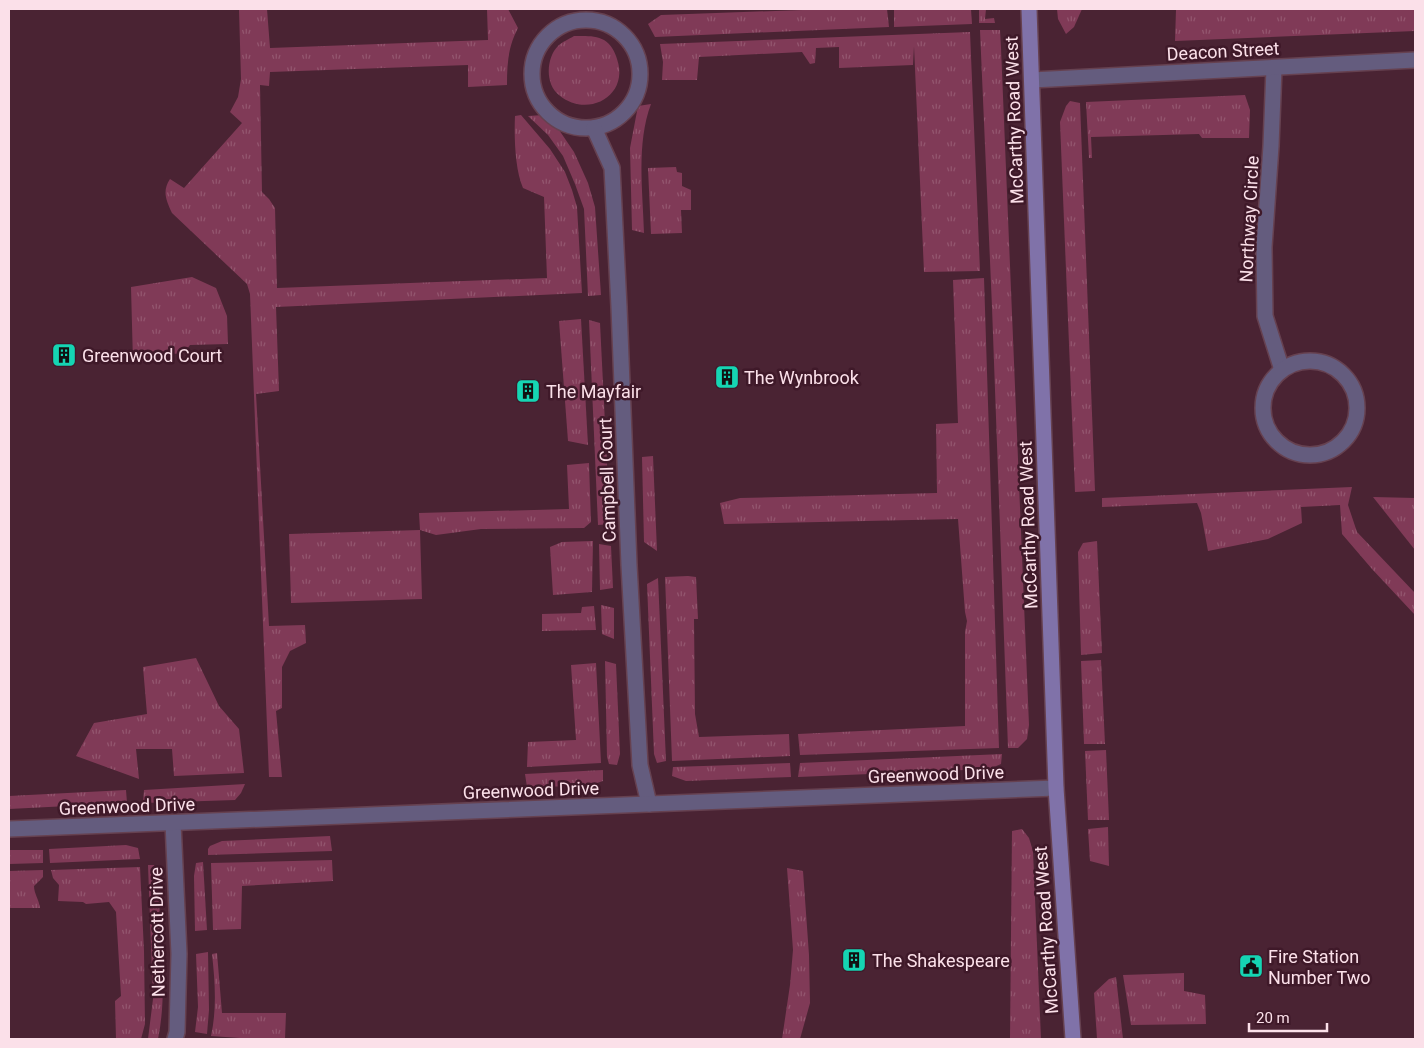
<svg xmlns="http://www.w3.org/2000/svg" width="1424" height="1048" viewBox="0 0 1424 1048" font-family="Roboto,sans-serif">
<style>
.grass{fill:url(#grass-tufts)}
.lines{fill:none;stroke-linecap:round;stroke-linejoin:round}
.street-casing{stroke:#664150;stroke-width:18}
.secondary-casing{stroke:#664150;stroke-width:18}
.street{stroke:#645c7e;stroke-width:15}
.secondary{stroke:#8072a9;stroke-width:15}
.labels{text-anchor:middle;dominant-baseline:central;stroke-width:5;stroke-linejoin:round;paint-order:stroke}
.street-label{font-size:18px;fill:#fbe0e9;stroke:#3f1929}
.poi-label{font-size:18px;fill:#fbe0e9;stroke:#3f1929;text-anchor:start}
</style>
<defs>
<pattern id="grass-tufts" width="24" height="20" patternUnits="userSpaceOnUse" patternTransform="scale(1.25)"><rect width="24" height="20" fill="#803a57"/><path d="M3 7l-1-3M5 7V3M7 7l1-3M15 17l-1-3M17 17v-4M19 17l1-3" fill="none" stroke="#93566f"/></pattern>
</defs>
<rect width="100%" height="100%" fill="#4a2333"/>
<g class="grass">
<path d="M 239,9 L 267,9 L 270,48 L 488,40 L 487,9 L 508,9 L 518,28 C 508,47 507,64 507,85 L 468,87 L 468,65 L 270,72 L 269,86 L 260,85 L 262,192 L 269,199 L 275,208 L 277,288 L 547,278 L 544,197 L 523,188 C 515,170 514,137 515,116 L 521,115 L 550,149 L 565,172 L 572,190 L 577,207 L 582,293 L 276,307 L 279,391 L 256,394 L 269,626 L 305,625 L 306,643 L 290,651 L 282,667 L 282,708 L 276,711 L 282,777 L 269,777 L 250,294 L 247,284 L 172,213 C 166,200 162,191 170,179 L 184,188 L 242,123 L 230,112 L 238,97 L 241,79 Z"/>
<path d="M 830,9 L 887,9 L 889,27 L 655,37 L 648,24 L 661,15 Z"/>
<path d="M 894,9 L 971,9 L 972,24 L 894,27 Z"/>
<path d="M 979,9 L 986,9 L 985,19 L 994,18 L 995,23 L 979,23 Z"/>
<path d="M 1057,9 L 1082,9 L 1074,27 L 1066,34 L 1058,19 Z"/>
<path d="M 1176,9 L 1415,9 L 1415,31 L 1175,41 Z"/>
<path d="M 980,30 L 1000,30 L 1001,48 L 1029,725 L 1027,739 L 1018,748 L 1008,748 L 992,307 Z"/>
<path d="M 970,32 L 980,271 L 924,272 L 914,46 L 913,65 L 839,68 L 839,47 L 816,48 L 815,63 L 810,64 L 802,52 L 699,57 L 697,80 L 662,80 L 663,62 L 660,44 Z"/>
<path d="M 574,36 C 583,36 596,35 604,40 C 611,44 615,52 617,59 C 630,96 587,119 559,95 C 545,84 546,58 558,46 C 562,42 569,39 574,36 Z"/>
<path d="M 1245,95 L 1250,110 L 1249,138 L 1202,138 L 1199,134 L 1091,137 L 1092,158 L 1089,158 L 1086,102 Z"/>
<path d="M 1070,101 L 1080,103 L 1095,491 L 1075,492 L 1060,122 L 1066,106 Z"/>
<path d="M 651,104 C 636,144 643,191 644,233 L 632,230 L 630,148 L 638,106 Z"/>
<path d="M 543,115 L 557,127 L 574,152 L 588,183 L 595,207 L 601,295 L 588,296 L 584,209 L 575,184 L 563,156 L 548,135 L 528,116 Z"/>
<path d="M 676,167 L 677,172 L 682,173 L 682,186 L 691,190 L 691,210 L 681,210 L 682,233 L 651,234 L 648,168 Z"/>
<path d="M 192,277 L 216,288 L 227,316 L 228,344 L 190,345 L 183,354 L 156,353 L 146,362 L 133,362 L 131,287 Z"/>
<path d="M 984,278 L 999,748 L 800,755 L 798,734 L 965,726 L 965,632 L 967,621 L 965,612 L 958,519 L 724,524 L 720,503 L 740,498 L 937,493 L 936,424 L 958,423 L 953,280 Z"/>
<path d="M 581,319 L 588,445 L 568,441 L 559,321 Z"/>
<path d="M 589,320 L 600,323 L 610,524 L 598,525 Z"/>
<path d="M 653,456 L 657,551 L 644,542 L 642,457 Z"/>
<path d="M 589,463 L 591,522 L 584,528 L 481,529 L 436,535 L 420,530 L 422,599 L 291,603 L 289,534 L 420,530 L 419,513 L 569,509 L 567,465 Z"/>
<path d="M 1352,487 L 1348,505 L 1357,532 L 1415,593 L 1415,615 L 1372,569 L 1342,534 L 1340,505 L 1301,507 L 1302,523 L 1268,539 L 1208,551 L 1201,513 L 1197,503 L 1102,507 L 1102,498 Z"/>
<path d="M 1373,497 L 1415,498 L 1415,550 Z"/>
<path d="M 593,541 L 592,592 L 553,595 L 550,547 L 562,542 Z"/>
<path d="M 1097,541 L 1102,653 L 1081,655 L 1078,552 L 1083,543 Z"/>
<path d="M 599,544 L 611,546 L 613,588 L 600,590 Z"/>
<path d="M 688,576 L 696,577 L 698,619 L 694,619 L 695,714 L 699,737 L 789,734 L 790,756 L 672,761 L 665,577 Z"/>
<path d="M 658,578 L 666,761 L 657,763 L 654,754 L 647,584 Z"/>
<path d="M 601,605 L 614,608 L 614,639 L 602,634 Z"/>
<path d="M 594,606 L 596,630 L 542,631 L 542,614 L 581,613 L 582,607 Z"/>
<path d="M 196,658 L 219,706 L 239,729 L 244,773 L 174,776 L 172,749 L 136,749 L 139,779 L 76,756 L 94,723 L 147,714 L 143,667 Z"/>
<path d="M 1101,660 L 1105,744 L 1084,744 L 1081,661 Z"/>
<path d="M 605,661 L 616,664 L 620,754 L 617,765 L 609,764 L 607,757 Z"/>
<path d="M 596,663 L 601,763 L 527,767 L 528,742 L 576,740 L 571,665 Z"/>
<path d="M 1106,750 L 1109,820 L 1088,820 L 1085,751 Z"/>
<path d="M 1002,754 L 1001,764 L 989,769 L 798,777 L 800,763 Z"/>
<path d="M 790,763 L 791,777 L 686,781 L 672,776 L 673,767 Z"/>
<path d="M 603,770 L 603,781 L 588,786 L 527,787 L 525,774 Z"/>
<path d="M 245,784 L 241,793 L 235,800 L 143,803 L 144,790 Z"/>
<path d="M 126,790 L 127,803 L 9,809 L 9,796 Z"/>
<path d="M 1108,827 L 1109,866 L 1090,861 L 1088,829 Z"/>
<path d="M 1022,829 L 1029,838 L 1033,851 L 1041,1039 L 1010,1039 L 1012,831 Z"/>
<path d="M 330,836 L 332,851 L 208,855 L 208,849 L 210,846 L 222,841 Z"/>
<path d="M 126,845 L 138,848 L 140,859 L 50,863 L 49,849 Z"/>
<path d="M 9,850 L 43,850 L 43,863 L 9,864 Z"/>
<path d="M 332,860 L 333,881 L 242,886 L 241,929 L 213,930 L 211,863 Z"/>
<path d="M 203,862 L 207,930 L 195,931 L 194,876 L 196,863 Z"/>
<path d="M 148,865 L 154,865 C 161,883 159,904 160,923 C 162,962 166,1000 158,1039 L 148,1039 L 153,999 Z"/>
<path d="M 140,867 L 144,951 L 145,1024 L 141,1039 L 116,1039 L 115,1001 L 121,996 L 116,912 L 109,902 L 86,904 L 83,902 L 58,901 L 59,885 L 53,878 L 51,870 Z"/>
<path d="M 787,868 L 803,871 L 809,955 L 810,1003 L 800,1039 L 782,1039 L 790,985 L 793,950 Z"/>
<path d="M 43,870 L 43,877 L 34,886 C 34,894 39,899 40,908 L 9,908 L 9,871 Z"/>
<path d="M 208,952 L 209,1010 L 207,1034 L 195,1032 L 198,1007 L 196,954 Z"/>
<path d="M 217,953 L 222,1013 L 286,1013 L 285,1039 L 241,1039 L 240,1038 L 211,1036 C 217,1009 215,981 212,954 Z"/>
<path d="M 1184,973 L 1184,991 L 1205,995 L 1206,1024 L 1131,1025 L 1123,975 Z"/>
<path d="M 1116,977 L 1123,1039 L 1097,1039 L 1094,993 L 1109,979 Z"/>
</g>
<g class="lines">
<defs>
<g id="street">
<circle cx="586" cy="74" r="54"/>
<path d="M 1274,68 L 1271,146 L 1264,247 L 1265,316 L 1282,370"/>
<path d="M 1032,80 L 1415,60"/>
<path d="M 594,128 L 612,168 L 619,307 L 629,565 L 640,765 L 649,804"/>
<circle cx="1310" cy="408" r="47"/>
<path d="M 173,823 L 179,954 L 177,1032 L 175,1039"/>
<path d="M 9,829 L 1056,788"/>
</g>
<path id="secondary" d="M 1029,9 L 1056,788 L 1073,1039"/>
</defs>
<use href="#street" class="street-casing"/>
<use href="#secondary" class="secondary-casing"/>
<use href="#street" class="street"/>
<use href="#secondary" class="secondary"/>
</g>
<defs>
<symbol id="building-square" viewBox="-11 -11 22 22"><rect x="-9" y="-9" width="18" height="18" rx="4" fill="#15d5b3" stroke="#3f1929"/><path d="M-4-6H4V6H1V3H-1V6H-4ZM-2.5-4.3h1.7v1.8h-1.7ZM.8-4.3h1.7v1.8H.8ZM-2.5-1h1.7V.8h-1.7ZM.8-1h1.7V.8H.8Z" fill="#111"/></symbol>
<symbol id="civic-square" viewBox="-11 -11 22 22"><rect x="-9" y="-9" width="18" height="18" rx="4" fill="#15d5b3" stroke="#3f1929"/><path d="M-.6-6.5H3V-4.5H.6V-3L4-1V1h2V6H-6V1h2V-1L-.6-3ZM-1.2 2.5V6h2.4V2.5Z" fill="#111"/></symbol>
</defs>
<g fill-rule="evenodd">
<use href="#building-square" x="50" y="341" width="28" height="28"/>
<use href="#building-square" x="713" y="363" width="28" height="28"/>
<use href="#building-square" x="514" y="377" width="28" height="28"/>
<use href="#building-square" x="840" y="946" width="28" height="28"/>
<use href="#civic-square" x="1237" y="952" width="28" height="28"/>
</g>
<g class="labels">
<g class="street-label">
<text transform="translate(1223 51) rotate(-3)">Deacon Street</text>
<text transform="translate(1014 120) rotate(-92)">McCarthy Road West</text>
<text transform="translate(1249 219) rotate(-87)">Northway Circle</text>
<text transform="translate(607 480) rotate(-92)">Campbell Court</text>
<text transform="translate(1028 525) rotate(-92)">McCarthy Road West</text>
<text transform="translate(936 774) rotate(-2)">Greenwood Drive</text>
<text transform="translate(531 790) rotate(-2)">Greenwood Drive</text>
<text transform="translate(127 806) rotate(-2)">Greenwood Drive</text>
<text transform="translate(1046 930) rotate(-94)">McCarthy Road West</text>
<text transform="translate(157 932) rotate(-91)">Nethercott Drive</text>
</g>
<g class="poi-label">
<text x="82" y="355">Greenwood Court</text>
<text x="744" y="377">The Wynbrook</text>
<text x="546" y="391">The Mayfair</text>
<text x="1268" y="956">Fire Station<tspan x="1268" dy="21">Number Two</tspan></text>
<text x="872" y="960">The Shakespeare</text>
</g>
</g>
<rect width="1424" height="1048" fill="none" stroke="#fbe0e9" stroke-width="20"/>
<path d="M1249 1023v8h78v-8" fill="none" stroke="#fbe0e9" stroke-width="2.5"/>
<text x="1256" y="1023" font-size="15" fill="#fbe0e9" stroke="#3f1929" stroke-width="4" paint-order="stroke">20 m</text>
</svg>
